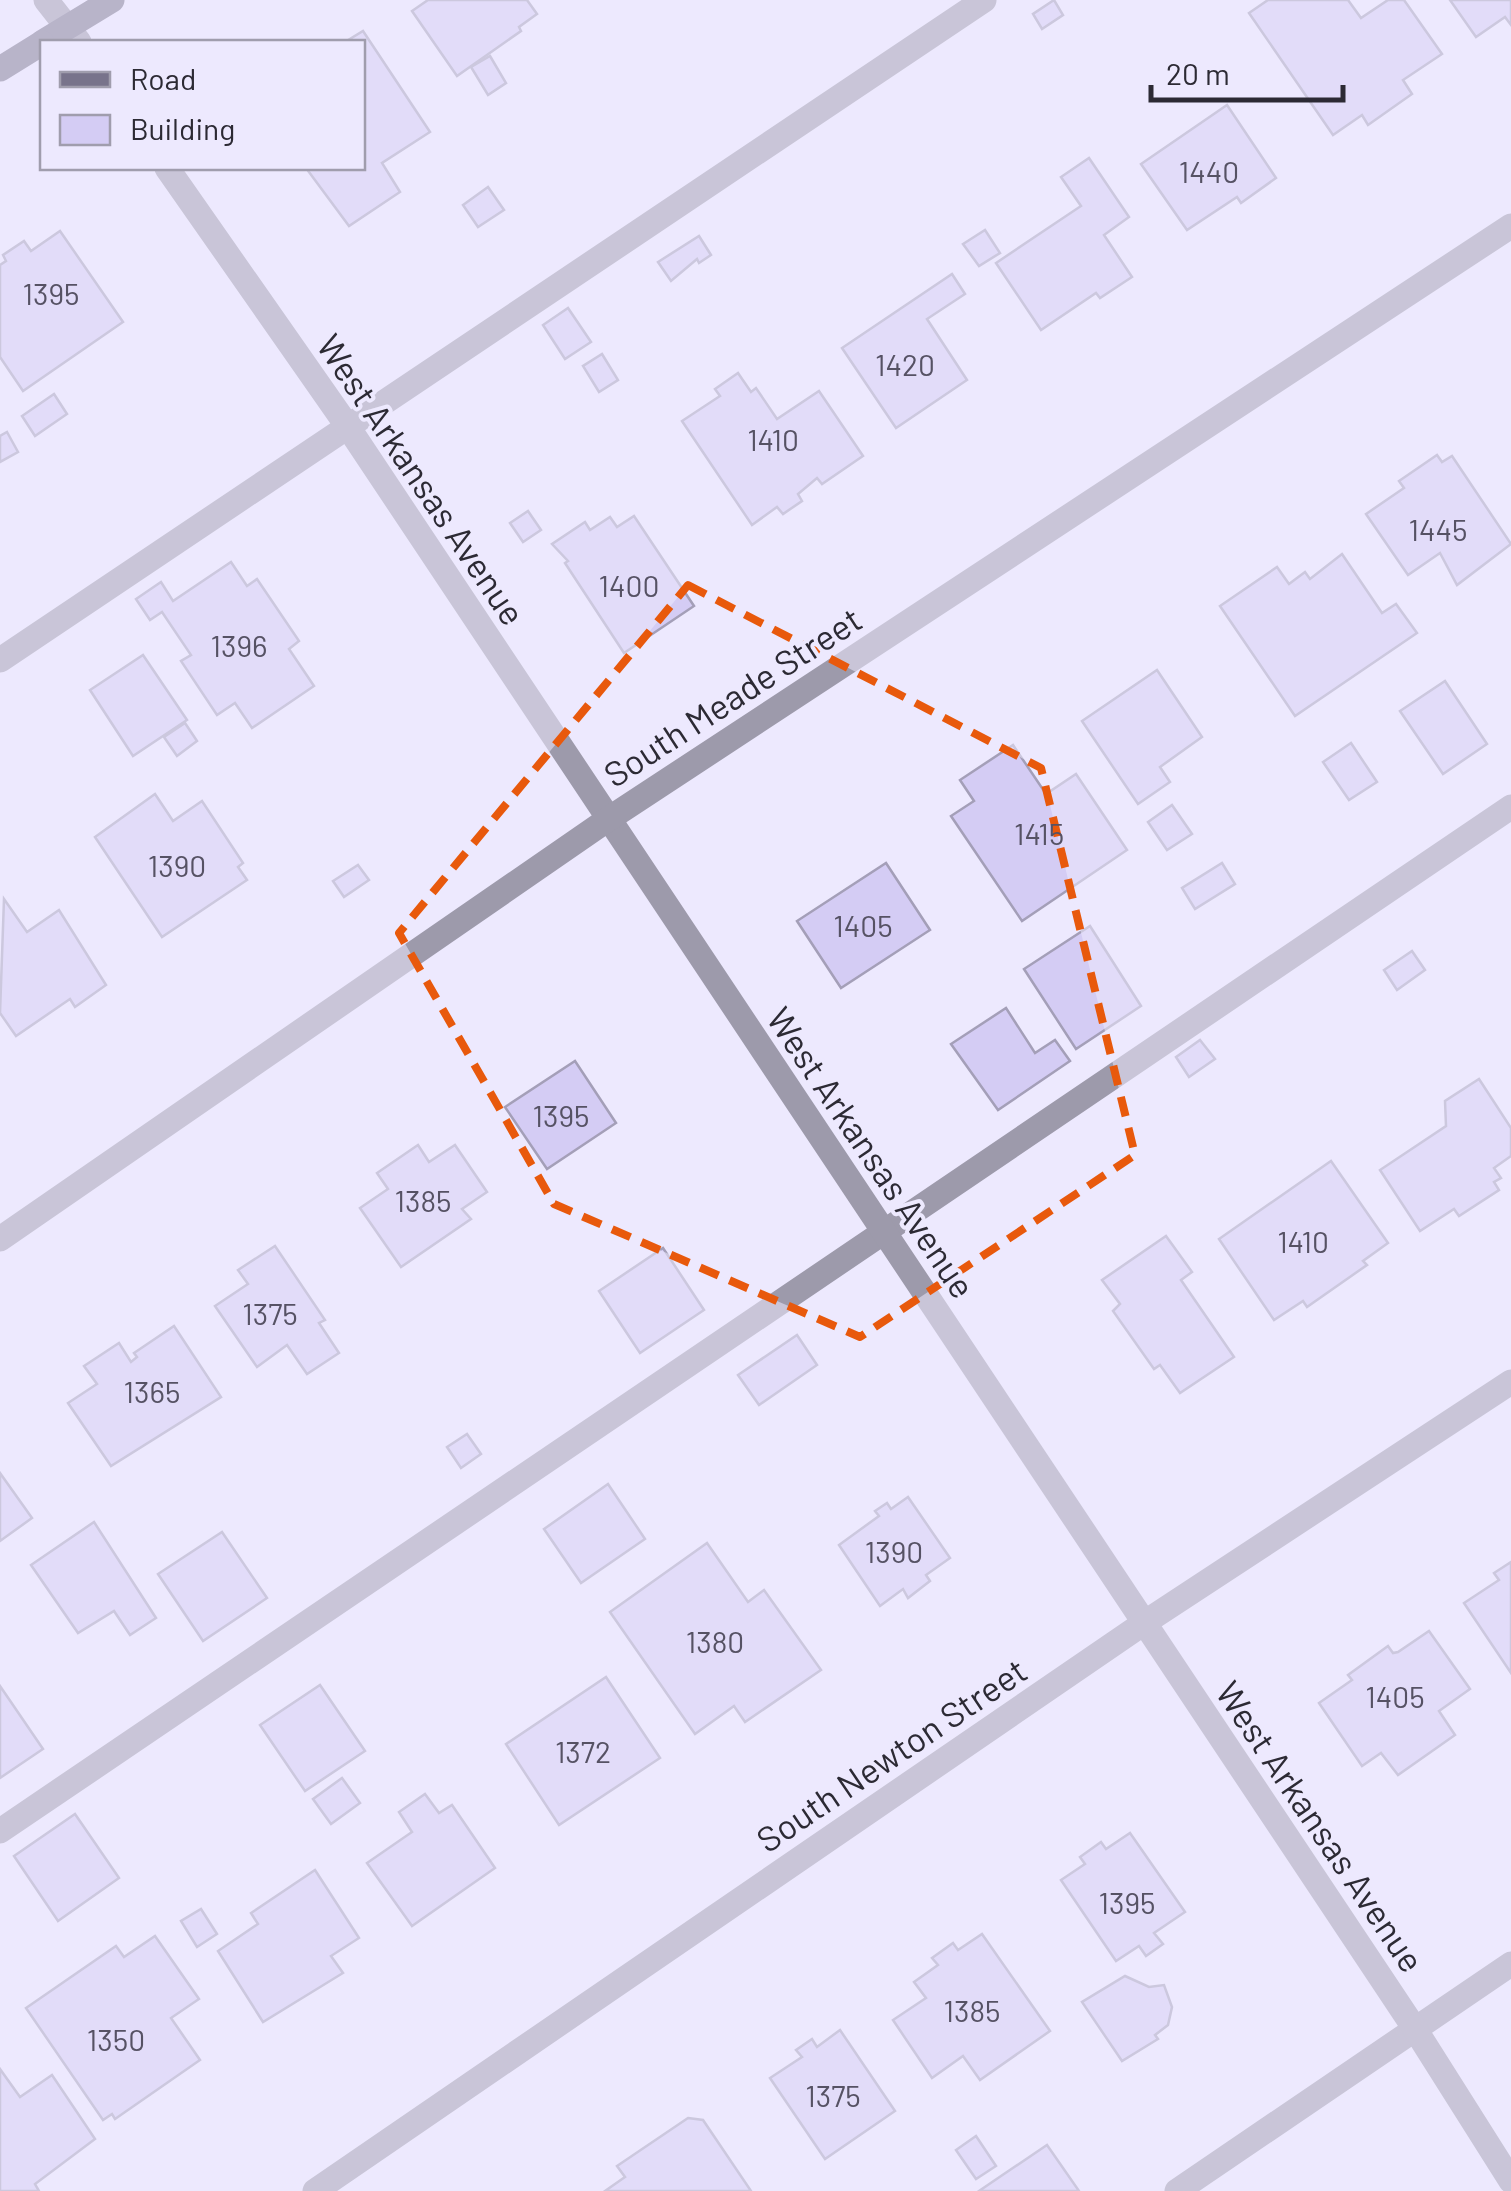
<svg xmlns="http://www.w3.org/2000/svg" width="1511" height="2191" viewBox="0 0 1511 2191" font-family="Barlow,sans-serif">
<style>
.building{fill:#d4ccf4;stroke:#a49fb8;stroke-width:2.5}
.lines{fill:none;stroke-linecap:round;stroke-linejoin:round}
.lane{stroke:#9d9aab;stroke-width:25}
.street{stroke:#9d9aab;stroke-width:25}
.secondary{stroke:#78738b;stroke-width:25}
.marked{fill:none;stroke:#e8590c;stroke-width:8;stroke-dasharray:20 12;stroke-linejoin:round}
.labels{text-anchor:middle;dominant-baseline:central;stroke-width:8;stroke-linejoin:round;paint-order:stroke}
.number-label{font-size:30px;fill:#565264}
.street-label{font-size:35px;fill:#2c2a34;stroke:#ede9fe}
</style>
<rect width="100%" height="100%" fill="#ede9fe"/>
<g class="building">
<path d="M 428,0 L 527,0 L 537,14 L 519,27 L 521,31 L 457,76 L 412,11 Z"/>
<path d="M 1054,0 L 1063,15 L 1042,29 L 1033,14 Z"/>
<path d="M 1268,0 L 1348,0 L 1361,18 L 1388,0 L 1404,0 L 1442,54 L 1403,80 L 1412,94 L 1368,125 L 1362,115 L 1333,135 L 1249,13 Z"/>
<path d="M 1450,0 L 1511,0 L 1511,25 L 1505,17 L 1476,37 Z"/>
<path d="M 363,31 L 430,132 L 382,163 L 400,192 L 349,226 L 306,168 L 362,168 L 362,42 L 345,42 Z"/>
<path d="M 490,56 L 506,83 L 488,95 L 471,67 Z"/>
<path d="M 1227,105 L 1276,178 L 1241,203 L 1237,197 L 1187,230 L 1141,164 Z"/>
<path d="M 1089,158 L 1129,217 L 1104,235 L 1132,277 L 1100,298 L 1096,293 L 1041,330 L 996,263 L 1081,206 L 1061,177 Z"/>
<path d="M 488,187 L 504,210 L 478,227 L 463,205 Z"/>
<path d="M 985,230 L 1000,253 L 979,266 L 963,244 Z"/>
<path d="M 60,231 L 123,322 L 23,391 L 0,357 L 0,265 L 6,261 L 3,255 L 24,241 L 31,251 Z"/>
<path d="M 699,236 L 711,255 L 699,263 L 697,259 L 671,281 L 658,262 Z"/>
<path d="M 952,274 L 965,294 L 927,319 L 967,380 L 896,428 L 842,348 Z"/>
<path d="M 568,308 L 591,342 L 565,359 L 543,325 Z"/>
<path d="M 602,354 L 618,380 L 599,392 L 583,366 Z"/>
<path d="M 738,373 L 751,392 L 756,388 L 777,419 L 819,391 L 863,456 L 822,484 L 817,478 L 798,494 L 802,501 L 783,514 L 777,507 L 752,525 L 682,421 L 720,396 L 715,389 Z"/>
<path d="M 54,394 L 67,414 L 35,436 L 22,416 Z"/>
<path d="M 7,432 L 18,452 L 0,462 L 0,436 Z"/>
<path d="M 1437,455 L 1442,462 L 1452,456 L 1511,544 L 1457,585 L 1440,553 L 1408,575 L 1366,514 L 1404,488 L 1399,481 Z"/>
<path d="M 528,511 L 541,530 L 523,542 L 510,523 Z"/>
<path d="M 634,516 L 694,606 L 624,653 L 565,563 L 568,561 L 552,544 L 585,522 L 590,530 L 610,517 L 617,527 Z"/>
<path d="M 1342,554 L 1382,613 L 1396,604 L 1417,633 L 1295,716 L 1220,606 L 1277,567 L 1289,584 L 1305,572 L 1310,579 Z"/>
<path d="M 231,562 L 247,586 L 257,579 L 299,641 L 289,649 L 314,686 L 252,728 L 235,703 L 217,715 L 181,661 L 191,655 L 162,612 L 150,620 L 136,599 L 161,582 L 173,601 Z"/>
<path d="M 143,655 L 187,720 L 133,756 L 90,690 Z"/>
<path d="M 1157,670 L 1202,737 L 1160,767 L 1170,782 L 1138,804 L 1082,721 Z"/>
<path d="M 1445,681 L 1487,744 L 1443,774 L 1400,711 Z"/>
<path d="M 185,723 L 197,741 L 177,756 L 164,737 Z"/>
<path d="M 1351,743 L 1377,782 L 1349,800 L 1323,762 Z"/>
<path d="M 1013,745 L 1046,794 L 1076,774 L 1127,850 L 1022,921 L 951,816 L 974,801 L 960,780 Z"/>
<path d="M 155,794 L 173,821 L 202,801 L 243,863 L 238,867 L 247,880 L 162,937 L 95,837 Z"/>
<path d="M 1172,805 L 1192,834 L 1167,850 L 1148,822 Z"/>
<path d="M 886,863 L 930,930 L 841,988 L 797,921 Z"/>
<path d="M 1222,863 L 1235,884 L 1195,909 L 1182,888 Z"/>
<path d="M 358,865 L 369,880 L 344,897 L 333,881 Z"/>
<path d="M 4,899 L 27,932 L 59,910 L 106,985 L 75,1007 L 70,999 L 16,1036 L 0,1013 Z"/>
<path d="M 1090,926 L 1141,1006 L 1076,1049 L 1024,969 Z"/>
<path d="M 1412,951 L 1425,970 L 1397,990 L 1384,970 Z"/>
<path d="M 1006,1008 L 1035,1053 L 1055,1040 L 1070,1061 L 998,1110 L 951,1044 Z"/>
<path d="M 1200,1040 L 1215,1059 L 1189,1077 L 1176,1057 Z"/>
<path d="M 575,1061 L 616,1123 L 547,1169 L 505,1107 Z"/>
<path d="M 1479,1079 L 1511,1128 L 1511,1156 L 1494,1168 L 1501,1178 L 1494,1182 L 1499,1190 L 1459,1216 L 1454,1209 L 1420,1231 L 1380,1170 L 1446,1126 L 1445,1101 Z"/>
<path d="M 418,1145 L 429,1162 L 455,1145 L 487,1192 L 462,1209 L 471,1219 L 401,1267 L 360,1208 L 388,1189 L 377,1173 Z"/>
<path d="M 1331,1161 L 1388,1243 L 1363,1261 L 1367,1265 L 1307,1307 L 1303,1301 L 1274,1320 L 1219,1239 Z"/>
<path d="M 1166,1236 L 1192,1272 L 1181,1280 L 1234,1357 L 1180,1393 L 1160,1365 L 1154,1369 L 1113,1311 L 1120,1304 L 1102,1280 Z"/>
<path d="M 275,1246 L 325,1320 L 319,1323 L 339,1353 L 307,1374 L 287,1345 L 257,1367 L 215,1306 L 248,1284 L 238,1270 Z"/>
<path d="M 663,1248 L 704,1310 L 640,1353 L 599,1291 Z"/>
<path d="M 174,1326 L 221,1397 L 111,1466 L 68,1403 L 97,1384 L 84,1366 L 119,1343 L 131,1362 L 137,1357 L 134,1353 Z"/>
<path d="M 797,1335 L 817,1365 L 759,1405 L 738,1375 Z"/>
<path d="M 467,1434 L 481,1454 L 461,1468 L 447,1447 Z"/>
<path d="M 0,1473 L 32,1518 L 0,1541 Z"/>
<path d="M 608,1484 L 645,1539 L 581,1583 L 544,1529 Z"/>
<path d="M 908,1497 L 950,1558 L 926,1575 L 930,1581 L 908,1598 L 903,1589 L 880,1606 L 839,1545 L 879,1516 L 875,1511 L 887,1503 L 891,1509 Z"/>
<path d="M 94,1522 L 156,1618 L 130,1635 L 114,1611 L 78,1633 L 31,1565 Z"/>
<path d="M 222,1532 L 267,1598 L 203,1641 L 158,1574 Z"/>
<path d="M 707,1543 L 748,1602 L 764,1590 L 821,1670 L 745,1722 L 734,1706 L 695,1734 L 610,1612 Z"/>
<path d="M 1511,1562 L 1511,1673 L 1464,1603 L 1499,1580 L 1494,1573 Z"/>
<path d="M 1429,1631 L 1470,1689 L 1439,1711 L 1455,1735 L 1398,1775 L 1381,1753 L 1362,1766 L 1319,1703 L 1352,1680 L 1348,1675 L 1388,1646 L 1393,1653 L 1398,1652 Z"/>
<path d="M 606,1677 L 660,1758 L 559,1825 L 506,1744 Z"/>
<path d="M 320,1685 L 365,1751 L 305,1791 L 260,1725 Z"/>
<path d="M 0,1686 L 43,1749 L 0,1778 Z"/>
<path d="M 342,1778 L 360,1803 L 331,1824 L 313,1799 Z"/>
<path d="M 425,1794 L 439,1813 L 452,1805 L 495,1868 L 412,1926 L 367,1863 L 412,1832 L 399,1812 Z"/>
<path d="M 75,1814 L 119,1878 L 58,1921 L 14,1856 Z"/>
<path d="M 1130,1833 L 1185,1912 L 1154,1933 L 1163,1944 L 1146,1956 L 1139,1946 L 1116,1961 L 1061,1880 L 1085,1864 L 1080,1857 L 1101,1842 L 1106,1849 Z"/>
<path d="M 315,1870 L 359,1938 L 331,1956 L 343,1973 L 263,2022 L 218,1951 L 258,1924 L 251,1913 Z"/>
<path d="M 201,1909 L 217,1934 L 197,1947 L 181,1921 Z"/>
<path d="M 982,1934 L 1050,2031 L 980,2080 L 963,2056 L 932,2078 L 893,2020 L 926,1998 L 914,1982 L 938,1965 L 932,1958 L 953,1943 L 958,1950 Z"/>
<path d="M 155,1936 L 199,1999 L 171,2018 L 200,2060 L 115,2119 L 112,2114 L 103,2120 L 26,2008 L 116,1946 L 124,1957 Z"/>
<path d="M 1125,1976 L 1149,1987 L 1164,1985 L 1172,2007 L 1168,2025 L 1155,2035 L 1158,2039 L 1122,2061 L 1082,2002 Z"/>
<path d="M 840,2030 L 895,2111 L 825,2159 L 770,2078 L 802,2057 L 796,2050 L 812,2039 L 817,2047 Z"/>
<path d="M 0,2069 L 20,2097 L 52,2075 L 95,2139 L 35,2184 L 39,2191 L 0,2191 Z"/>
<path d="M 688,2118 L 703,2120 L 751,2191 L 605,2191 L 625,2177 L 617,2166 Z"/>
<path d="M 976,2136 L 996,2166 L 976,2179 L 956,2150 Z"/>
<path d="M 1047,2145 L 1079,2191 L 979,2191 L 1001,2176 Z"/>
</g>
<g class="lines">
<g class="lane">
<path d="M 0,660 L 984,0"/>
<path d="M 0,1831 L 1511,807"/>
<path d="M 1177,2191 L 1511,1964"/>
</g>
<g class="street">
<path d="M 46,0 L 79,42"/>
<path d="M 167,168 L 346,424 L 1415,2029 L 1511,2181"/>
<path d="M 0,1239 L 607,820 L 1511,226"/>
<path d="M 315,2191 L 1144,1623 L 1511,1382"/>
</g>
<g class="secondary">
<path d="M 43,42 L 112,0"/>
<path d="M 0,69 L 42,43"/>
</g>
</g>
<path d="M0 0H1511V2191H0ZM 688,585 L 1041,768 L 1135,1155 L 860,1337 L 554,1204 L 399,933 Z" fill="#ede9fe" fill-opacity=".55" fill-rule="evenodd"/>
<path class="marked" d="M 688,585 L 1041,768 L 1135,1155 L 860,1337 L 554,1204 L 399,933 Z"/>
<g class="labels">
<g class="number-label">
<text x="1209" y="171">1440</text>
<text x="51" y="293">1395</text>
<text x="905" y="364">1420</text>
<text x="773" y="439">1410</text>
<text x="1438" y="529">1445</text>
<text x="629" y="585">1400</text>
<text x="239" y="645">1396</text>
<text x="1039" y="833">1415</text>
<text x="177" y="865">1390</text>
<text x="863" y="925">1405</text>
<text x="561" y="1115">1395</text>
<text x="423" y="1200">1385</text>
<text x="1303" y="1241">1410</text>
<text x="270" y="1313">1375</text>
<text x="152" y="1391">1365</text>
<text x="894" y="1551">1390</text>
<text x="715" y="1641">1380</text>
<text x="1395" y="1696">1405</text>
<text x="583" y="1751">1372</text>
<text x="1127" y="1902">1395</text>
<text x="972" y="2010">1385</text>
<text x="116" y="2039">1350</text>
<text x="833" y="2095">1375</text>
</g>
<g class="street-label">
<text transform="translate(422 479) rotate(56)">West Arkansas Avenue</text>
<text transform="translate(732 696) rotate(-33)">South Meade Street</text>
<text transform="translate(872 1152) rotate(56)">West Arkansas Avenue</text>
<text transform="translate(891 1754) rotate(-34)">South Newton Street</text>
<text transform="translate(1321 1826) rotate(56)">West Arkansas Avenue</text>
</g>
</g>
<rect x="40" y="40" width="325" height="130" fill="#ede9fe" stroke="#a09dad" stroke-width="2.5"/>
<rect x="60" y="72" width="50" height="15" fill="#78738b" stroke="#a09dad" stroke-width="2.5"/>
<text x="130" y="90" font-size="30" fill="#2c2a34">Road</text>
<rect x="60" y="115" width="50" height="30" fill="#d4ccf4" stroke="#a09dad" stroke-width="2.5"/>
<text x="130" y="140" font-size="30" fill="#2c2a34">Building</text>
<path d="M1151 85v15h192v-15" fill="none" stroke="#2c2a34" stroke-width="5"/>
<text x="1166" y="85" font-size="30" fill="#2c2a34" stroke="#ede9fe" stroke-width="8" paint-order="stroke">20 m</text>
</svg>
